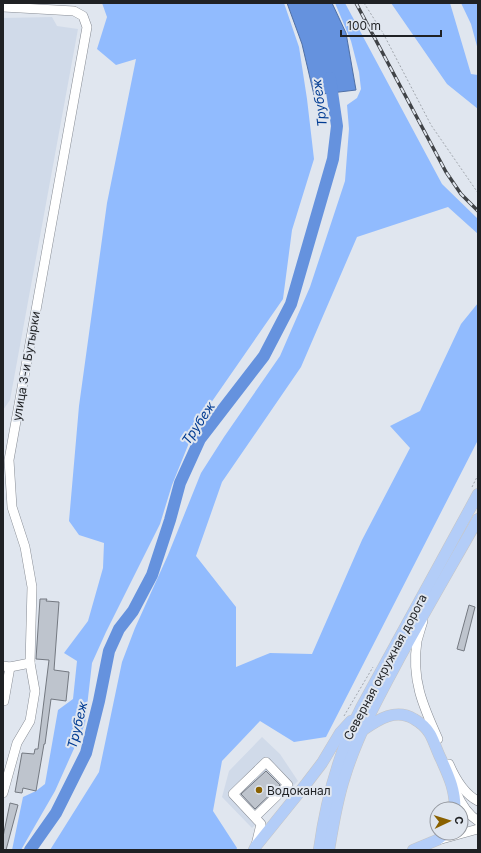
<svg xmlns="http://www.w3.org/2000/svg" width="481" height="853" viewBox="0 0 481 853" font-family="Inter,sans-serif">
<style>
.built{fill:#d0dae9}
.green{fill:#91bbfe}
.water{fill:#6592de;stroke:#5070a6}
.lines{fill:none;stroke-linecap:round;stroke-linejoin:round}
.river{stroke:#6592de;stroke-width:12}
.building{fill:#bec4cd;stroke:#747981}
.minor-casing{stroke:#888d95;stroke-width:10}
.major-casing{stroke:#c5c5c6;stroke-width:12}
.path{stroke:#a2a7ae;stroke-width:1;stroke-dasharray:2 2;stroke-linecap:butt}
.minor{stroke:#fff;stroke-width:9}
.major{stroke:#b3cdf8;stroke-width:11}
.rail-casing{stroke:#404347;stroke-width:3.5}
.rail{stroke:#e0e6ef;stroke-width:2;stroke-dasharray:6;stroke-linecap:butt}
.poi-dot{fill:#8a6100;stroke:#e0e6ef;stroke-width:1.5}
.labels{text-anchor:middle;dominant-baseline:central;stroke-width:4;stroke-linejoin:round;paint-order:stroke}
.street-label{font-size:12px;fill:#1f2124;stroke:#e0e6ef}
.poi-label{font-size:12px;fill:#1f2124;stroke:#e0e6ef;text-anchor:start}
.water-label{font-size:13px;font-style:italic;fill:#013b92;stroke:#e0e6ef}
</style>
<rect width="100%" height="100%" fill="#e0e6ef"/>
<g class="built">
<path d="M 52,17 L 57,26 L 78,29 L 10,400 L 3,410 L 3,18 Z"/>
<path d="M 262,737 L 280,754 L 298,781 L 252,828 L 222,797 L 229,771 Z"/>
</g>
<g class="green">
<path d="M 102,3 L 284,3 L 299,47 L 307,99 L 314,159 L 292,230 L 283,299 L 197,423 L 172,485 L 160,524 L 106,632 L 92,663 L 85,724 L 55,791 L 21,850 L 12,850 L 23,797 L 36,791 L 45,784 L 58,710 L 73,699 L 77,661 L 64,653 L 88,621 L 103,568 L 104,543 L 79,535 L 69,521 L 79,406 L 107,203 L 136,59 L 116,65 L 97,49 L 107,17 Z"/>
<path d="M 335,3 L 345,3 L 442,184 L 478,219 L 478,234 L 448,207 L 357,237 L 301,367 L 222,482 L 196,556 L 236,607 L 236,667 L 270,653 L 312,654 L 362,540 L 410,448 L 390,426 L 420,411 L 461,324 L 478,303 L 478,440 L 326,737 L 294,742 L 260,721 L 222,761 L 213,811 L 237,848 L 236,850 L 50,850 L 99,772 L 122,662 L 135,628 L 168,555 L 201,473 L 224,437 L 280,356 L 310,287 L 345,181 L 349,129 L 347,105 L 357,98 L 361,89 L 359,72 L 351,41 Z"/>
<path d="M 391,3 L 450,3 L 471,74 L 478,75 L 478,109 L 447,84 Z"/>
<path d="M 461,3 L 478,3 L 478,50 L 471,24 Z"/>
</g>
<path class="water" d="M 287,3 L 332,3 L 346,33 L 356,90 L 314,95 L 302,44 Z"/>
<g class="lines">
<path class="river" d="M 30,850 L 56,813 L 86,753 L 99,701 L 109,651 L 119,629 L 133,611 L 152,575 L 170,520 L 180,483 L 200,439 L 264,356 L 291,304 L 333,159 L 337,126 L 330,78"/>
</g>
<g class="building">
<path d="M 40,599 L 47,599 L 46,601 L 59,602 L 54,670 L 69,672 L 66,701 L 51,699 L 45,744 L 44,744 L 36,791 L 23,788 L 22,793 L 15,792 L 22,753 L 34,754 L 35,749 L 38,749 L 49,660 L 36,659 Z"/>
<path d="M 469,605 L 475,607 L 464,651 L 457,649 Z"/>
<path d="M 266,771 L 280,785 L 255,809 L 241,794 Z"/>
<path d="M 10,803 L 18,805 L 6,850 L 3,850 L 3,837 Z"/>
</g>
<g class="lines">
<defs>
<g id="minor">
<path d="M 3,7 L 74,11 L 83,16 L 87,27 L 9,460 L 12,507 L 25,547 L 32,587 L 30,663 L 35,691 L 30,721 L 17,743 L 3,793"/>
<path d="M 423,621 C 421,627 419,634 417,641 C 411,679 423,706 438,739"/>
<path d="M 3,666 L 10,667 L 30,663"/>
<path d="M 3,701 L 4,701 L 10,667"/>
<path d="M 449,764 C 455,778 464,794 478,801"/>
<path d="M 456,792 C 461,804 467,814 478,821"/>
<path d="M 255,817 L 288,785 L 266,762 L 233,794 L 261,824 L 256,845"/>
<path d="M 438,840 L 478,829"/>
</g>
<g id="major">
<path d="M 363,730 C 379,719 396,708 414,719 C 421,723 426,727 430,734 C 434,741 437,751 441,759 C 449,777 455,789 455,809"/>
<path d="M 254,850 L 256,846 L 306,784 L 322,763 L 340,733 L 351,721"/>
<path d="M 319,850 C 326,799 338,754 361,708 L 478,494"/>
<path d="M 329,850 C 333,825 337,800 345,776 C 358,734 379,696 400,657 C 425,611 452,565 478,519"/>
<path d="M 413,850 L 437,840 L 446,833"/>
</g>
</defs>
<use href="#minor" class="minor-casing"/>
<use href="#major" class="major-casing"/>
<g class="path">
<path d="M 364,3 L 383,33 L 431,125 L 478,193"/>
<path d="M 472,487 L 478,475"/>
<path d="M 344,716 L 373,667"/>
</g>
<use href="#minor" class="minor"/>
<use href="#major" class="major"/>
<defs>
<path id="rail" d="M 356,3 L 446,172 L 461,194 L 478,211"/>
</defs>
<use href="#rail" class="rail-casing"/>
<use href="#rail" class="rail"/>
</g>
<circle class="poi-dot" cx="259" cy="790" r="4"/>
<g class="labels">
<g class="street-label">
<text transform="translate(26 366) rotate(-80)">улица 3-и Бутырки</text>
<text transform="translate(385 667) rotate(-62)">Северная окружная дорога</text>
</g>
<g class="poi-label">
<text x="267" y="790">Водоканал</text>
</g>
<g class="water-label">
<text transform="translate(319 103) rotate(-97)">Трубеж</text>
<text transform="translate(198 423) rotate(-56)">Трубеж</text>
<text transform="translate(77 725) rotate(-76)">Трубеж</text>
</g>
</g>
<rect width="481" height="853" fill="none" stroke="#1f2124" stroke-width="8"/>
<g transform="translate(449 821) rotate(86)"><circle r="19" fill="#e0e6ef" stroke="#93979e"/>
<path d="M0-3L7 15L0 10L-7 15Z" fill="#8a6100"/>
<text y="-6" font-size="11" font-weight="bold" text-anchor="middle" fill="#1f2124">С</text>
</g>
<path d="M341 30v6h100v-6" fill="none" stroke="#1f2124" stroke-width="2"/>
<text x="347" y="30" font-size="12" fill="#1f2124" stroke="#e0e6ef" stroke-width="3" paint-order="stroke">100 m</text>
</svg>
